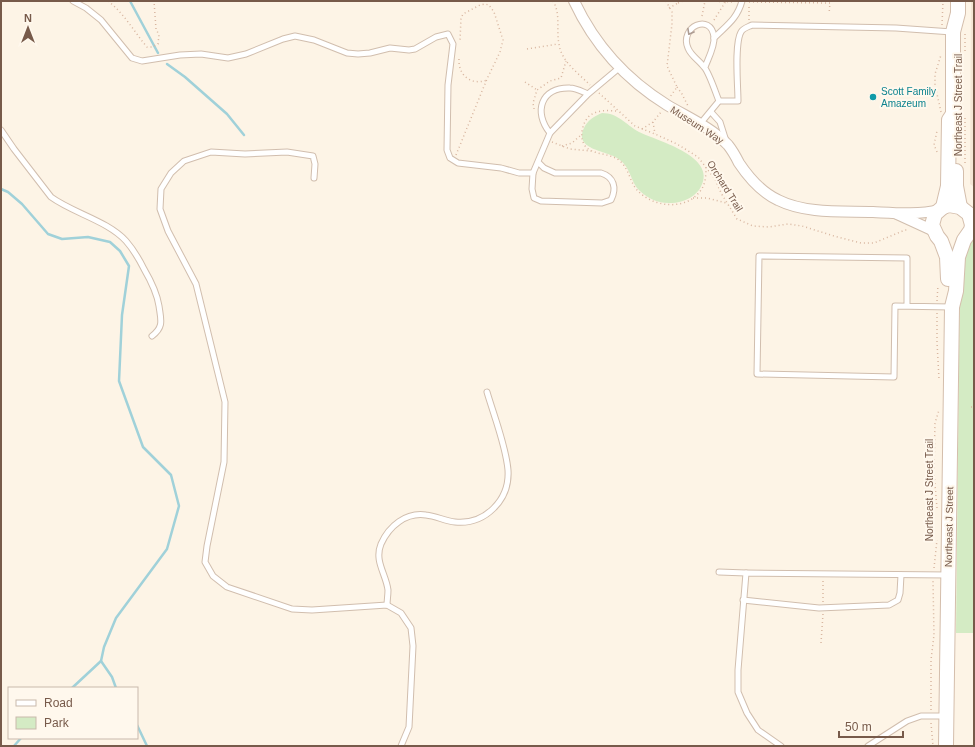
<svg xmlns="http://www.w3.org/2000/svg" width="975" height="747" viewBox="0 0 975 747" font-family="Helvetica,sans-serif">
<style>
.residential{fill:#f5e6d5}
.green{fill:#d4ebc4}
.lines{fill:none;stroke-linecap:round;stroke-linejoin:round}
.stream{stroke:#a0d1d9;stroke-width:2.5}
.lane-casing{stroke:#d1beae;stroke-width:7}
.street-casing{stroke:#d1beae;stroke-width:12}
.secondary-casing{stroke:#d4beac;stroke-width:16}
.path{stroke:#d8b6a0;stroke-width:1.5;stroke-dasharray:1 3;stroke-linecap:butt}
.lane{stroke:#fff;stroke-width:5}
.street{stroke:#fff;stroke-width:10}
.secondary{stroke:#fff;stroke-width:14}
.oneway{stroke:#ad9c92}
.culture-dot{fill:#0f9aa8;stroke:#fff8ed;stroke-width:1.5}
.labels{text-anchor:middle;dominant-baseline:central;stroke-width:4;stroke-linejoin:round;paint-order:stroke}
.culture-label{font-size:10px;fill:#0d838f;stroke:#fff8ed;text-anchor:start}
.street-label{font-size:10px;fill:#775a4a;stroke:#fff8ed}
</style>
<rect width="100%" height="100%" fill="#fdf4e6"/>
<path class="residential" d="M 971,1 L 974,1 L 974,187 L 970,184 Z"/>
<g class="green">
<path d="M 602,113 C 618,113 625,124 639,132 C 657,141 722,157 699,190 C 693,198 681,203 672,203 C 658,204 646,198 637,188 C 630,178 630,168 620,160 C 609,150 573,151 584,128 C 587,121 594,116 602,113 Z"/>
<path d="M 974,237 L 974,633 L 956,633 L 960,269 L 965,248 Z"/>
</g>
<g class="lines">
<g class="stream">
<path d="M 130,1 L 158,53"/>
<path d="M 167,64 L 185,77 L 227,114 L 244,135"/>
<path d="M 1,189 L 8,192 L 22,204 L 48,234 L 62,239 L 88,237 L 110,242 L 120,251 L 129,266 L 122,315 L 119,381 L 143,447 L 171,475 L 179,506 L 167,549 L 116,618 L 104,647 L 101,661 L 72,688"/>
<path d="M 101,661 L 112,677 L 116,688"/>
<path d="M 137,725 L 147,746"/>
<path d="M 14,746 L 21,738"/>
</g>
<defs>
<g id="lane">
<path d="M 73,1 L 86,8 L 101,20 L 132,58 L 142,61 L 180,55 L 201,54 L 228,58 L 246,54 L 283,39 L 295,36 L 314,40 L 347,53 L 358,54 L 370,53 L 390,48 L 409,50 L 415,49 L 436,37 L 448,34 L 453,44 L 448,85 L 447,150 L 450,158 L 458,163 L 501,168 L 519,173 L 533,173"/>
<path d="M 714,38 C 727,25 737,19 742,1"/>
<path d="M 705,67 C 708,59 715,46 714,37 C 711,12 679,27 688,48 C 691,56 699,60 704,67 C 709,72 716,94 719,101"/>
<path d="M 588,94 L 550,133 C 533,112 541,87 570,88 C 576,88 583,92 588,94 L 619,68"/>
<path d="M 711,112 L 720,122 L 726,141"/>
<path d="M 700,124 L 719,101 L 738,101 C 738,86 734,44 741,32 C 743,28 748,27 752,25 L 896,28 L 952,32"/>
<path d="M 1,130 L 14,149 L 51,197 C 73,213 108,221 126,241 C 133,249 139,259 144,269 C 151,281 157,293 159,306 C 161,320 164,327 152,336"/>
<path d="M 538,162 L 544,168 L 555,173 L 601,173 C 614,177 617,188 611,200 L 602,203 L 541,201 L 534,198 L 532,189 L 533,173 L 550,133"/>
<path d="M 314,178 L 315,164 L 313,156 L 287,152 L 245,154 L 211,152 L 184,161 L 171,173 L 161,189 L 160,209 L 168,231 L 196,284 L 225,402 L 224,462 L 207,546 L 205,562 L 213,576 L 227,587 L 292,609 L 312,610 L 387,605 L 401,613 L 411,628 L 413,646 L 409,727 L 401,746"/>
<path d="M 907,306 L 907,258 L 759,256 L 757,374 L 894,377 L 895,306 L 951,307"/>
<path d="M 719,572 L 746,573"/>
<path d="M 743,600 L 819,608 L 889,605 L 898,600 L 900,593 L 901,575"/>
<path d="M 387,605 C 387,601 388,595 388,590 C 386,574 374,561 381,544 C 389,526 406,512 426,515 C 436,516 445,521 455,522 C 485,525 510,500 508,470 C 506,446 494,416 487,392"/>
<path d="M 781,746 L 758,730 L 747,713 L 738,692 L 738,670 L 746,573 L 948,575"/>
<path d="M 868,746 L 907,721 L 921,716 L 945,716"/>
</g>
<g id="street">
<path d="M 574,1 C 595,46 625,79 667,105 C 687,117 712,128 728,145 C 732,150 736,157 739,163 C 749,178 761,192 778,200 C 806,214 842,211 873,212 C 895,213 918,215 939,210"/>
<path d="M 897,214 L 934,231"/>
</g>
<g id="secondary">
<path d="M 956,171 L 956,186 L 960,207"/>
<path d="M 943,207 L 949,205 L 960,207 L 969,214 L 972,225 L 971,230 L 964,240 L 958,257 L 956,291 L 952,307 L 946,746"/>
<path d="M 948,279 L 947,257 L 941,241 L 937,236 L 932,225 L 935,214 L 943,207 L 948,186 L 949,120 L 953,114 L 953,32 L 958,13 L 958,1"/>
</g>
</defs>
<use href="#lane" class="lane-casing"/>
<use href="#street" class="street-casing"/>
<use href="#secondary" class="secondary-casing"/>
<g class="path">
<path d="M 108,1 C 125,14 134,32 147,47 L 152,47 L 158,44 L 159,35 L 156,29 L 154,1"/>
<path d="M 553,1 C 561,14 556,30 559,44 C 561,61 578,73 590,85"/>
<path d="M 666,1 L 672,12 L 672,24 L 667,66 L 677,87 L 670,97"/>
<path d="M 707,1 L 735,2"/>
<path d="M 749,2 L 830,3 L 829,14"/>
<path d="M 678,3 L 683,1"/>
<path d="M 669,8 L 678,3 L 678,1"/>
<path d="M 702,16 L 705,1"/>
<path d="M 714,20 L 726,1"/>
<path d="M 749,20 L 749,4"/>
<path d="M 942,25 L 943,1"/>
<path d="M 527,49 L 558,44"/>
<path d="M 965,51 L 965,33"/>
<path d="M 459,59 C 458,75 471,86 487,80"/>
<path d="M 525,82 L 537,90"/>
<path d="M 677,87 L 682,94 L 688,106"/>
<path d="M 599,93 L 635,126 L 655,134 L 677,144 L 698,157 L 715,179 L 721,193 L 737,219 L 753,226 L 769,227 L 788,224 L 802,226 L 834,236 L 861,243 L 874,243 L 905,230 L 908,230"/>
<path d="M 534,109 L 533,103 L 537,90 L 550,81 L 561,78 L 566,61"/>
<path d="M 616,111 C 606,110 592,110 586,120 C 580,130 579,146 592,151 C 601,155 612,154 620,161 C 629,169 630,182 637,190 C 653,208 687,211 701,190 C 706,183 706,174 706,166"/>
<path d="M 941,112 L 935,85 L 935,74 L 941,55"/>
<path d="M 653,122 L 655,134"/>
<path d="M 642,129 L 653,122 L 661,112"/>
<path d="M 552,142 L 570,149 L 591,151"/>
<path d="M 562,146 L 572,143 L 581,135"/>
<path d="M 937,152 L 934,145 L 937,131"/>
<path d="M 456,155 L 487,79 L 500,52 L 503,40 L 494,12 L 489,5 L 485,4 L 480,5 L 463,14 L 461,18 L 460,41"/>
<path d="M 965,163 L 965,115"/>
<path d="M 693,198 L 707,198 L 726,203"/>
<path d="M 937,301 L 938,285"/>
<path d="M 937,313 L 937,342 L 939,379"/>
<path d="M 971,407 L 974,407"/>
<path d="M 937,508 L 934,473 L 935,423 L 939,410"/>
<path d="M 934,568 L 937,540"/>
<path d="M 823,602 L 823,580"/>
<path d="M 821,643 L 823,614"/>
<path d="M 931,710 L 931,660 L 934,635 L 933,581"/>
<path d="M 931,723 L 933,746"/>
</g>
<use href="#lane" class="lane"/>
<use href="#street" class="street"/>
<use href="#secondary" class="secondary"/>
</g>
<defs><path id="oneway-chevron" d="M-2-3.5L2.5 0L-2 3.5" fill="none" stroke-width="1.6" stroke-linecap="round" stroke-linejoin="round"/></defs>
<use class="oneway" href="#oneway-chevron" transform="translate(690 32) rotate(119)"/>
<circle class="culture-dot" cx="873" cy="97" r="4"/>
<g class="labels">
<g class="culture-label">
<text x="881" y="91">Scott Family<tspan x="881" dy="12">Amazeum</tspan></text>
</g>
<g class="street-label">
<text transform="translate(958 105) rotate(-90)">Northeast J Street Trail</text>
<text transform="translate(697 125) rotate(33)">Museum Way</text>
<text transform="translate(725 186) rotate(58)">Orchard Trail</text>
<text transform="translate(929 490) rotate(-90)">Northeast J Street Trail</text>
<text transform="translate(949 527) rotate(-89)">Northeast J Street</text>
</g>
</g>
<rect width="975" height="747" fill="none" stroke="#775a4a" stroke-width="4"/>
<rect x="8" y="687" width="130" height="52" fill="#fff8ed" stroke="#c9b9ac"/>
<rect x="16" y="700" width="20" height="6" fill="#ffffff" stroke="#c9b9ac"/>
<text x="44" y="707" font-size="12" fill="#775a4a">Road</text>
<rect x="16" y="717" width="20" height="12" fill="#d4ebc4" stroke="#c9b9ac"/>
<text x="44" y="727" font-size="12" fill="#775a4a">Park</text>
<g transform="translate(28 28)" stroke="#fff8ed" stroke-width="3" paint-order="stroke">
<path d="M0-3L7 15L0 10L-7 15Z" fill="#775a4a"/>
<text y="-6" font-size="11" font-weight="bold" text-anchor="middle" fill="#775a4a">N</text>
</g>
<path d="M839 731v6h64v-6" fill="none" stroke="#775a4a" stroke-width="2"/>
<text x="845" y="731" font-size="12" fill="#775a4a" stroke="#fff8ed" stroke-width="3" paint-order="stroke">50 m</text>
</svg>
